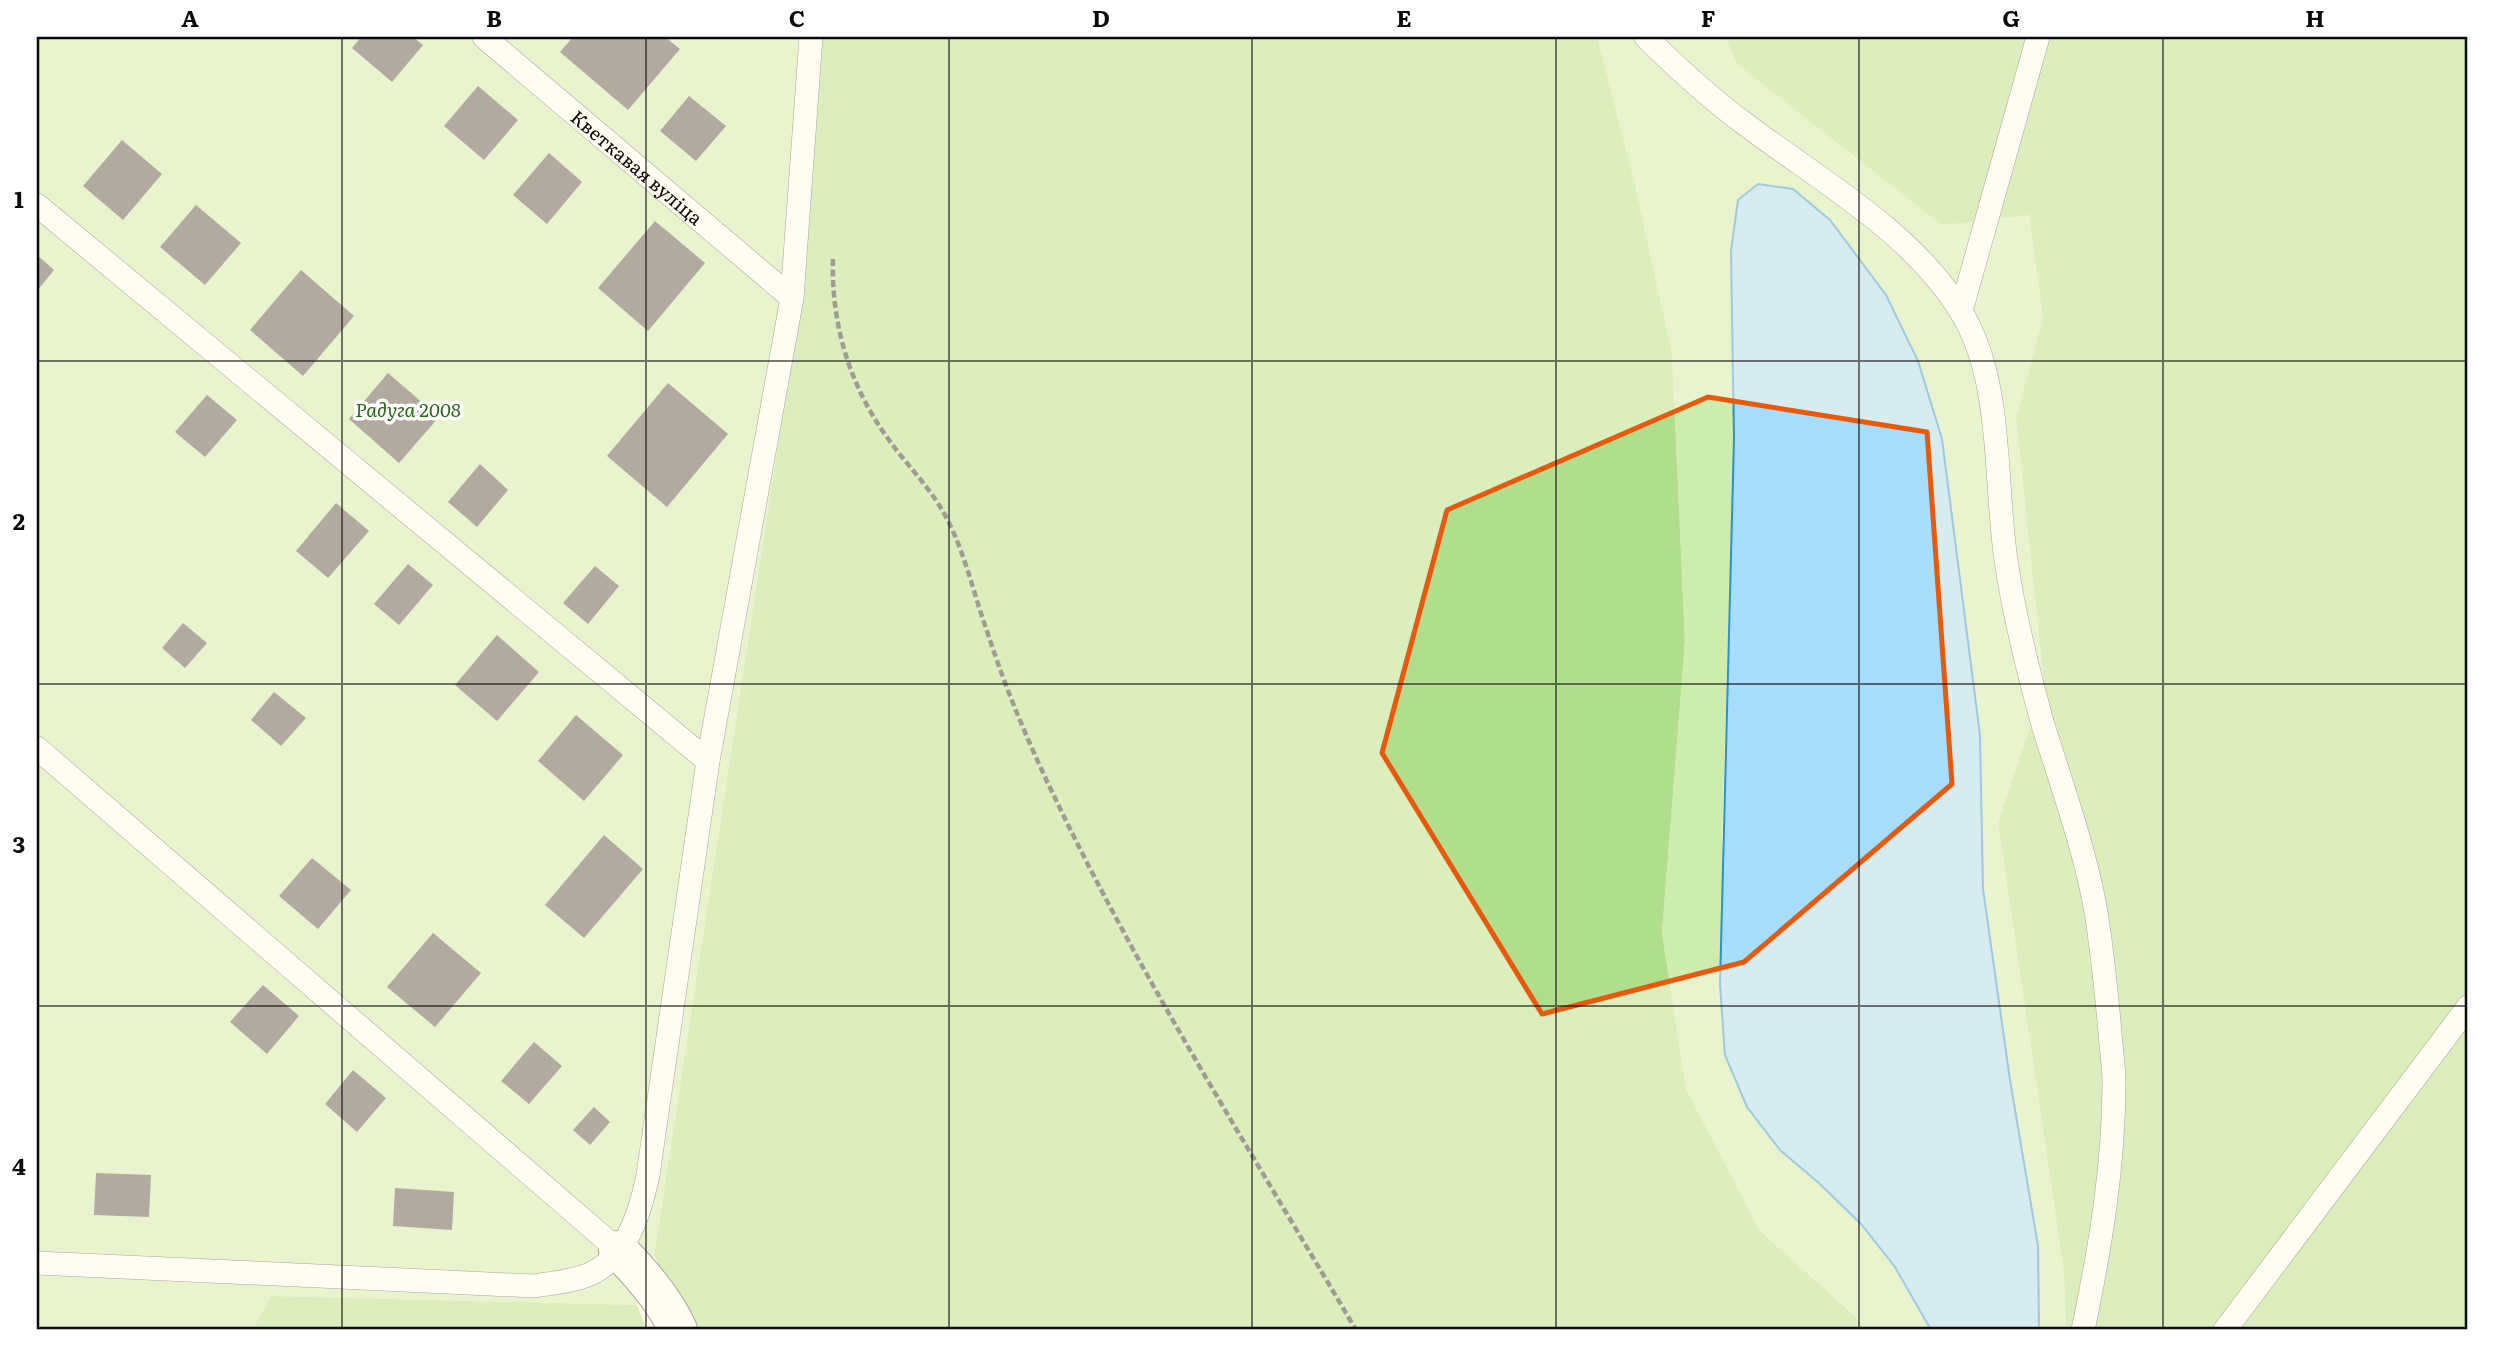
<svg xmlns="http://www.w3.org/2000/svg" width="2505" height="1367" viewBox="0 0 2505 1367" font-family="Literata,serif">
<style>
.green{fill:#ceecae}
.forest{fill:#b1de8d}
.water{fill:#a7dcfb;stroke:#2891d8;stroke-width:2}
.building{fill:#544b46}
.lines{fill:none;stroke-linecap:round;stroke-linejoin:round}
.service-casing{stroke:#3d3d3d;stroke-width:24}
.minor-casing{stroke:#3d3d3d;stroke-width:40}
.path{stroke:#2c2c2c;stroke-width:4.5;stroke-dasharray:7 3.5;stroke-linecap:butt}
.service{stroke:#fff;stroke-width:23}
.minor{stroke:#fff;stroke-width:38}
.marked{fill:none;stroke:#e8590c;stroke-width:5;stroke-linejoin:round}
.grid{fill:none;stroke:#0a0a0a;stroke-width:2;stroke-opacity:0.55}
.labels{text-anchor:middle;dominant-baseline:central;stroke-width:7;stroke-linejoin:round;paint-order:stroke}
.street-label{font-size:19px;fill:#0a0a0a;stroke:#fff}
.park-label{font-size:19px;font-style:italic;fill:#276617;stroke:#fff}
.neatline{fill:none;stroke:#0a0a0a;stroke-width:2.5}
.grid-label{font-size:23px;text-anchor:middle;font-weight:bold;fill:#0a0a0a}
</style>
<rect width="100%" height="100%" fill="#fffae7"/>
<g class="green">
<path d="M 37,37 L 817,37 L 800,301 L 654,1256 L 637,1305 L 271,1296 L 252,1330 L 37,1330 Z"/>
<path d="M 1597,37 L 1725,37 L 1737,64 L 2029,215 L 2043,318 L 2016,418 L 2044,684 L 1998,823 L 2064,1273 L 2066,1330 L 2039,1330 L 2038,1246 L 2010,1080 L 1983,889 L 1980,735 L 1731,251 L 1734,438 L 1722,841 L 1747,1107 L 1779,1150 L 1820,1184 L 1861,1224 L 1895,1267 L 1931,1330 L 1870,1330 L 1760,1231 L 1686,1089 L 1662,933 L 1685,641 L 1672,353 L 1634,180 Z"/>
</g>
<g class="forest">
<path d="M 815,37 L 1597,37 L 1634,180 L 1672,353 L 1685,641 L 1662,933 L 1686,1089 L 1760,1231 L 1870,1330 L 692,1330 L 654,1256 L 800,301 Z"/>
<path d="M 1725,37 L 2468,37 L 2468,1330 L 2066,1330 L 2064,1273 L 1998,823 L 2044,684 L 2016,418 L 2043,318 L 2029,215 L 1942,225 L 1737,64 Z"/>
<path d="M 271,1296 L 637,1305 L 647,1330 L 252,1330 Z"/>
</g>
<path class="water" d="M 1758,184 L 1793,189 L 1830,220 L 1886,295 L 1918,361 L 1942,439 L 1980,735 L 1983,889 L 2010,1080 L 2038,1246 L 2039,1330 L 1931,1330 L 1895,1267 L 1861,1224 L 1820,1184 L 1780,1150 L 1747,1107 L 1725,1055 L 1720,985 L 1734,438 L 1731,251 L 1738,200 Z"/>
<g class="building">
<path d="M 361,37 L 413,37 L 423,45 L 392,82 L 352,48 Z"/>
<path d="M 573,37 L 665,37 L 680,49 L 628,110 L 560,52 Z"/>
<path d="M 478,86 L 518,120 L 484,160 L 444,126 Z"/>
<path d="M 689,96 L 726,126 L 696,161 L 660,131 Z"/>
<path d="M 122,140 L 162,174 L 123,220 L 83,186 Z"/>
<path d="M 549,153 L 582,182 L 547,224 L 513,195 Z"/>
<path d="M 196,205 L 241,243 L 205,285 L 160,247 Z"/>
<path d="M 655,221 L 705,263 L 648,331 L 598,288 Z"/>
<path d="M 37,255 L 54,270 L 37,291 Z"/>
<path d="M 301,270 L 354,316 L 303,376 L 250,330 Z"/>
<path d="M 388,373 L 439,417 L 399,463 L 349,419 Z"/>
<path d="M 668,383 L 728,434 L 667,507 L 607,456 Z"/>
<path d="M 207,395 L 237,420 L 205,457 L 175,432 Z"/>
<path d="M 480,464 L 508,490 L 477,527 L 448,502 Z"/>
<path d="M 336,503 L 369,531 L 328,578 L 296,551 Z"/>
<path d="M 408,564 L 433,585 L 399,625 L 374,604 Z"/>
<path d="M 595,566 L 619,586 L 588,624 L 563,603 Z"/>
<path d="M 183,623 L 207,643 L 185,668 L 162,648 Z"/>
<path d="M 497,635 L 539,672 L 497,721 L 455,685 Z"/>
<path d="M 274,692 L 306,718 L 281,746 L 251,720 Z"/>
<path d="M 576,715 L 623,755 L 584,801 L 538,761 Z"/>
<path d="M 604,835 L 643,869 L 584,938 L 545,905 Z"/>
<path d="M 312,858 L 351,890 L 318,929 L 279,896 Z"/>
<path d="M 433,933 L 481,973 L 435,1027 L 387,987 Z"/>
<path d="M 263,985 L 299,1016 L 267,1054 L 230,1022 Z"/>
<path d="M 534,1042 L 562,1066 L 529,1104 L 501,1081 Z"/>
<path d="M 353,1070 L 386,1098 L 357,1132 L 325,1104 Z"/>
<path d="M 594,1107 L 610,1122 L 590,1145 L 573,1130 Z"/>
<path d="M 96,1173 L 151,1175 L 149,1217 L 94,1215 Z"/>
<path d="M 395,1188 L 454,1192 L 452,1230 L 393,1226 Z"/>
</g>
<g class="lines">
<defs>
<g id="service">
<path id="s1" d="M 484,37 L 792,298"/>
<path d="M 1646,37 C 1677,68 1710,98 1745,124 C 1819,180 1910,230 1960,310 C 2004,380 1994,481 2006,560 C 2014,616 2028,671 2043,725 C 2061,783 2082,841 2094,901 C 2102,944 2106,989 2110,1032 C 2111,1049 2114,1066 2114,1083 C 2114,1166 2100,1249 2083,1330"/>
<path d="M 37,205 L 708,761"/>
<path d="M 1961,311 L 2038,37"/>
<path d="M 37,748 L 618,1250"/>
<path d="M 37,1263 L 534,1286 C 552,1283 570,1282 588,1275 C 627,1258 640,1213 648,1175 L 708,761 L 792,298 L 811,37"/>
<path d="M 2225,1330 L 2468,1007"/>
</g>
<path id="minor" d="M 618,1250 C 641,1273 665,1300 678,1330"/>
</defs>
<use href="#service" class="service-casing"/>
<use href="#minor" class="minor-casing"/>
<path class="path" d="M 833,259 C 831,325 850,387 889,440 C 909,468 934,491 949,523 C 966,557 974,595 987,631 C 1003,681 1023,730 1045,777 C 1135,969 1249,1148 1356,1330"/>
<use href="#service" class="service"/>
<use href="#minor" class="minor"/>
</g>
<path d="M0 0H2505V1367H0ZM 1708,397 L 1927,432 L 1952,784 L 1744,962 L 1542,1014 L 1382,753 L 1447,510 Z" fill="#fffae7" fill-opacity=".55" fill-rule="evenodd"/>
<path class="marked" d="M 1708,397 L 1927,432 L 1952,784 L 1744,962 L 1542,1014 L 1382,753 L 1447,510 Z"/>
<path class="grid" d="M 342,37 L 342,1330M 646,37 L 646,1330M 949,37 L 949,1330M 1252,37 L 1252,1330M 1556,37 L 1556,1330M 1859,37 L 1859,1330M 2163,37 L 2163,1330M 37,361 L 2468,361M 37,684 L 2468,684M 37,1006 L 2468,1006"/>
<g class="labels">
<g class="street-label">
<text stroke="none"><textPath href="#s1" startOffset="201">Кветкавая вуліца</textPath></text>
</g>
<g class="park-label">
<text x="408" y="409">Радуга 2008</text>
</g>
</g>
<rect width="2505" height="1367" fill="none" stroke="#ffffff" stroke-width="77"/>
<rect x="38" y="38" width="2428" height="1290" class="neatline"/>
<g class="grid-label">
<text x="190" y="27">A</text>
<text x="494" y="27">B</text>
<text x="797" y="27">C</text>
<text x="1101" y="27">D</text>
<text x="1404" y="27">E</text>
<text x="1708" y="27">F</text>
<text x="2011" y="27">G</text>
<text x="2315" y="27">H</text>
<text x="19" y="208">1</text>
<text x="19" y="530">2</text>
<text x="19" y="853">3</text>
<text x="19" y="1175">4</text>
</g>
</svg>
